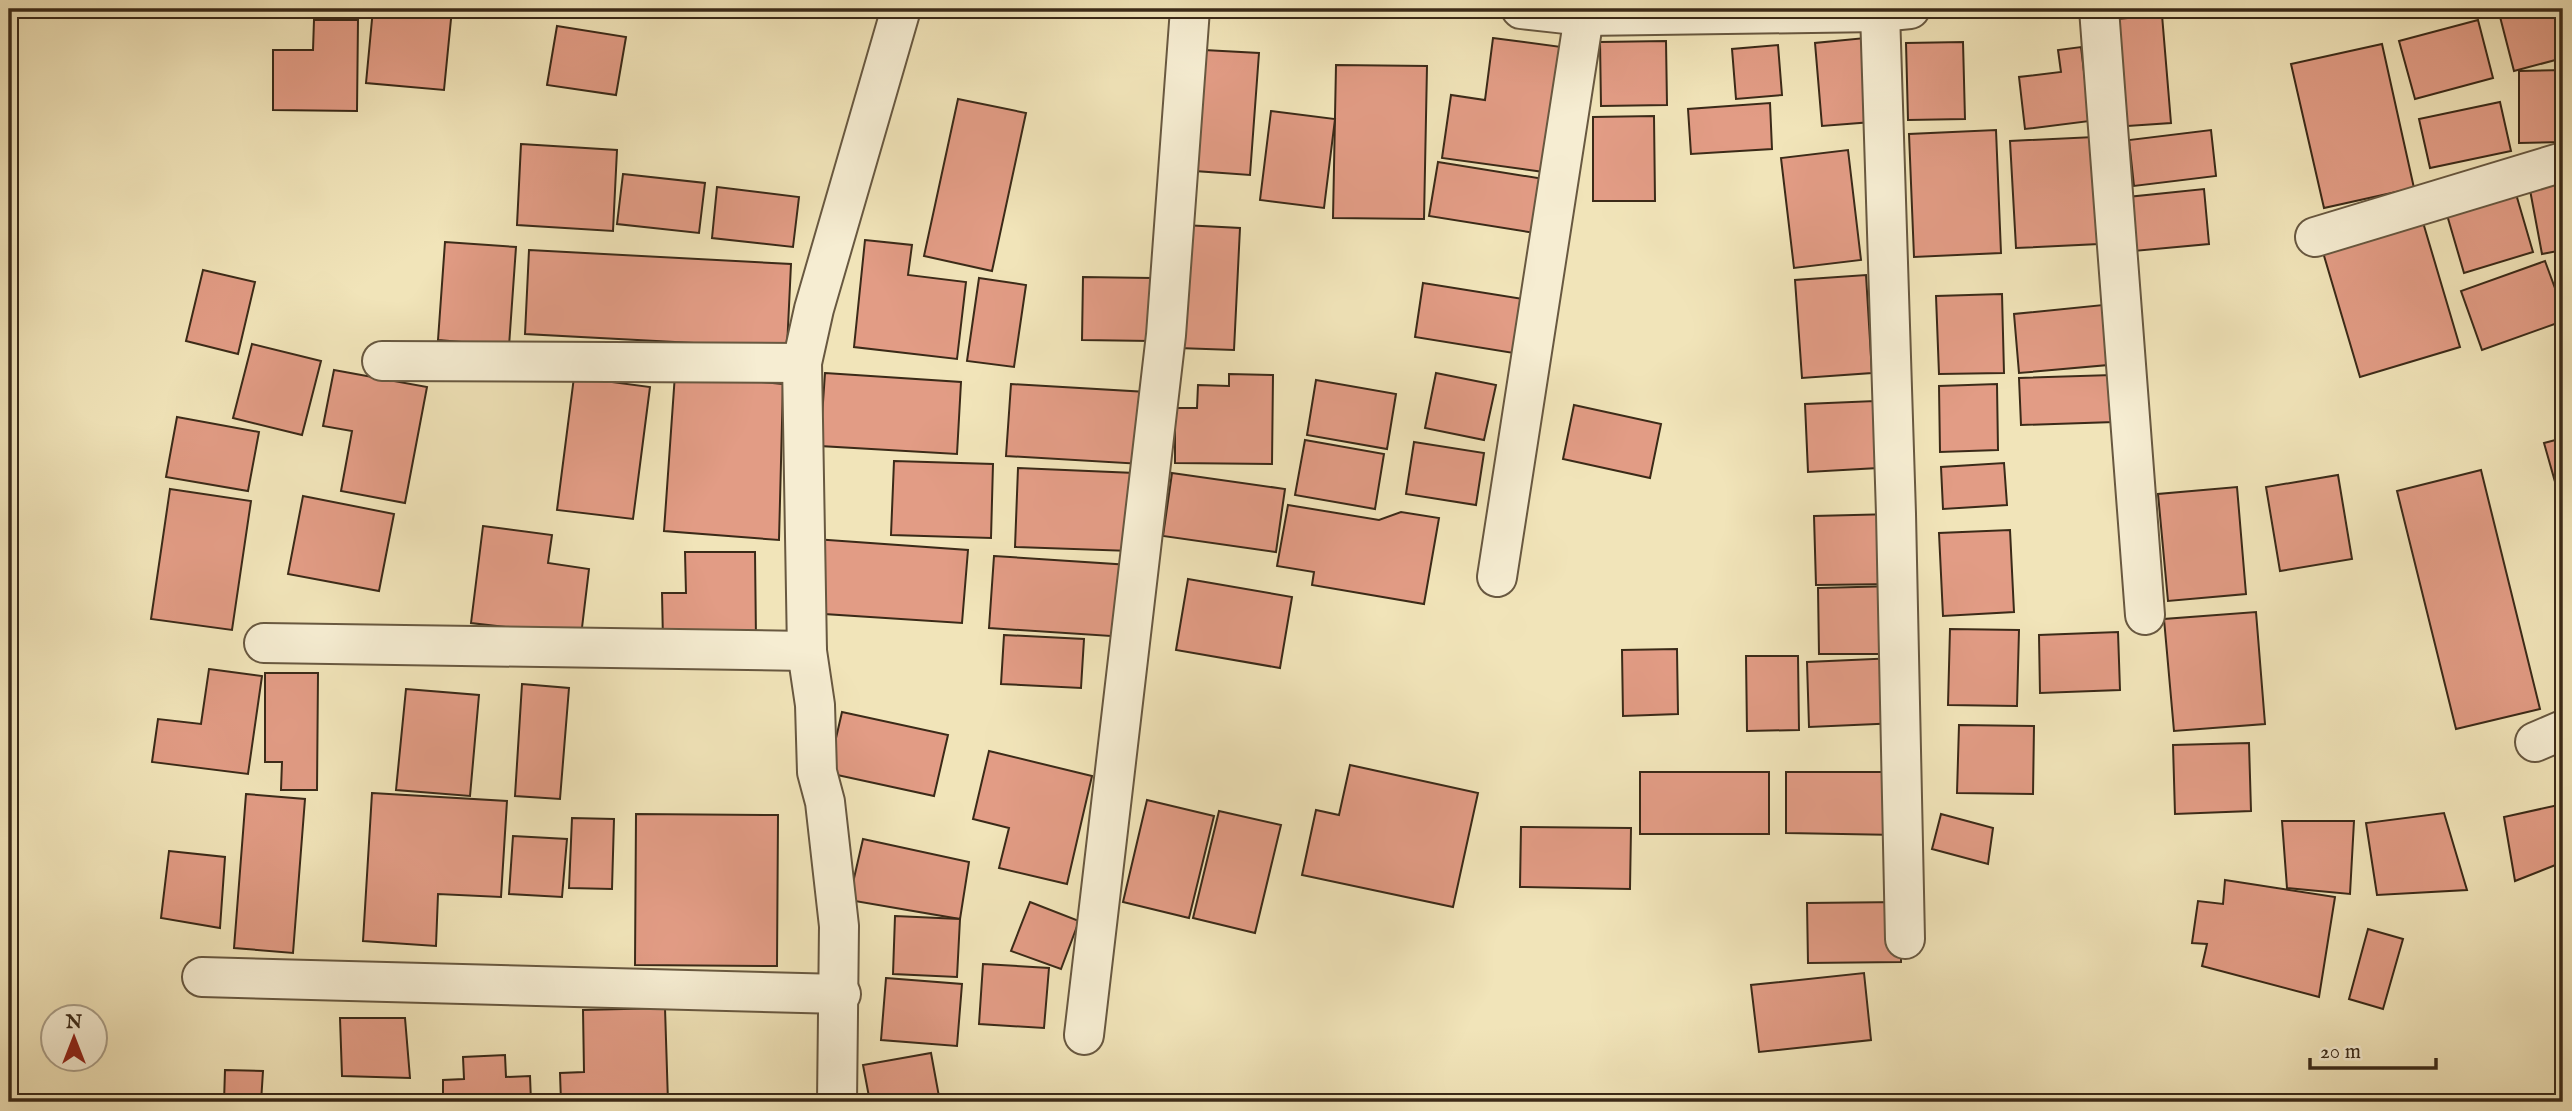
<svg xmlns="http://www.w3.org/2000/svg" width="2572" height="1111" viewBox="0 0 2572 1111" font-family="'IM FELL English',serif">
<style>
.building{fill:#e29c85;stroke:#3b2a18;stroke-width:2}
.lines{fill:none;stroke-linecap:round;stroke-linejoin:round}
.minor-casing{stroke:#685840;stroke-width:42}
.minor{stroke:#f6edd2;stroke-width:38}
</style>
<rect width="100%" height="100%" fill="#f1e4b9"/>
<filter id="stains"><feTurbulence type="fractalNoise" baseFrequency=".00286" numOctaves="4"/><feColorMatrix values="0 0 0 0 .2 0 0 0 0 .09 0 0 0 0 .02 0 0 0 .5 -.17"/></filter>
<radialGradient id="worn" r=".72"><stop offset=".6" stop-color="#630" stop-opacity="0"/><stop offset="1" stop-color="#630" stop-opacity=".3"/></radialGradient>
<g class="building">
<path d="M 373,9 L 452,9 L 444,90 L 366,83 Z"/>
<path d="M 2498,9 L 2563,9 L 2563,58 L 2514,71 Z"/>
<path d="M 2162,15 L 2171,123 L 2113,127 L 2105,20 Z"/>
<path d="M 314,20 L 358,20 L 357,111 L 273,110 L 273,50 L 313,50 Z"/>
<path d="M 2478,20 L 2493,78 L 2415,99 L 2399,41 Z"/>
<path d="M 557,26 L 626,37 L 616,95 L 547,85 Z"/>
<path d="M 1493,38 L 1569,48 L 1551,173 L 1442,158 L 1451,95 L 1485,100 Z"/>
<path d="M 1865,38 L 1872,122 L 1822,126 L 1815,43 Z"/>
<path d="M 1666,41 L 1667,105 L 1601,106 L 1600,42 Z"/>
<path d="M 1963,42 L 1965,119 L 1908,120 L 1906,43 Z"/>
<path d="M 2382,44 L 2414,188 L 2324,208 L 2291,64 Z"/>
<path d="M 1778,45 L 1782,95 L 1736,99 L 1732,49 Z"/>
<path d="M 2081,47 L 2090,121 L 2025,129 L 2019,77 L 2061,72 L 2058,50 Z"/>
<path d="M 1204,50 L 1259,53 L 1250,175 L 1195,171 Z"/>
<path d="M 1336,65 L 1427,66 L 1424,219 L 1333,218 Z"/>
<path d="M 2563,70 L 2563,142 L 2519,143 L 2519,71 Z"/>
<path d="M 958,99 L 1026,113 L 992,271 L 924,256 Z"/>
<path d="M 2500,102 L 2511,151 L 2430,168 L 2419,119 Z"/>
<path d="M 1770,103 L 1772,149 L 1691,154 L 1688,109 Z"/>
<path d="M 1271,111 L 1335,119 L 1324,208 L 1260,200 Z"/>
<path d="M 1654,116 L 1655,201 L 1593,201 L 1593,117 Z"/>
<path d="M 1996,130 L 2001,253 L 1914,257 L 1909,134 Z"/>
<path d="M 2211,130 L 2216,176 L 2134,186 L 2129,140 Z"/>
<path d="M 2094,137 L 2099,244 L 2016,248 L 2010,141 Z"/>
<path d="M 521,144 L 617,150 L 613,231 L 517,225 Z"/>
<path d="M 1848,150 L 1861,260 L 1794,268 L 1781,158 Z"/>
<path d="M 1438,162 L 1550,180 L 1541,234 L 1429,216 Z"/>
<path d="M 623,174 L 705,183 L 699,233 L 617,224 Z"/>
<path d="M 2563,183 L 2563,250 L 2542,254 L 2530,190 Z"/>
<path d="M 717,187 L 799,197 L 793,247 L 712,238 Z"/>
<path d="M 2204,189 L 2209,244 L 2123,252 L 2118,198 Z"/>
<path d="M 2516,194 L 2533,252 L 2464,273 L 2447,215 Z"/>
<path d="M 2422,219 L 2460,347 L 2360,377 L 2322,249 Z"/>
<path d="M 1183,225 L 1240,228 L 1234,350 L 1178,348 Z"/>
<path d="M 865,240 L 912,245 L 908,275 L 966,282 L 957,359 L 854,347 Z"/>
<path d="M 445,242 L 516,247 L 509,346 L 438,340 Z"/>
<path d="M 529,250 L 791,264 L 787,348 L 525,334 Z"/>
<path d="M 2545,261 L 2563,310 L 2563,321 L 2482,350 L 2461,291 Z"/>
<path d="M 203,270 L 255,282 L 238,354 L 186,341 Z"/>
<path d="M 1866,275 L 1872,373 L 1802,378 L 1795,280 Z"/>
<path d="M 1083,277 L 1152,278 L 1151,341 L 1082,340 Z"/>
<path d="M 979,278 L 1026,285 L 1014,367 L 967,361 Z"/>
<path d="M 1423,283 L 1535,301 L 1526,355 L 1415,337 Z"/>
<path d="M 2002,294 L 2004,373 L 1939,374 L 1936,296 Z"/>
<path d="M 2103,305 L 2108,365 L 2019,373 L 2014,314 Z"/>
<path d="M 252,344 L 321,361 L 302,435 L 233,418 Z"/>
<path d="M 334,370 L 427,387 L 405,503 L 341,491 L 352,431 L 323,426 Z"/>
<path d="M 825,373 L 961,382 L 957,454 L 820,446 Z"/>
<path d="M 1436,373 L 1496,385 L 1484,440 L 1425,428 Z"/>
<path d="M 675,374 L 783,384 L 779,540 L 664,531 Z"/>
<path d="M 1229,374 L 1273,375 L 1272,464 L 1175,463 L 1175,408 L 1197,408 L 1198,385 L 1229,386 Z"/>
<path d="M 2112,375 L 2114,422 L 2021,425 L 2019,378 Z"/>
<path d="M 574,377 L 650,387 L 633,519 L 557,510 Z"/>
<path d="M 1316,380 L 1396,394 L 1387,449 L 1307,435 Z"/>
<path d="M 1011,384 L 1147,392 L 1142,464 L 1006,456 Z"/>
<path d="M 1997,384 L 1998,450 L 1940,452 L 1939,386 Z"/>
<path d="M 1875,401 L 1878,468 L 1808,472 L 1805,404 Z"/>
<path d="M 1574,405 L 1661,424 L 1650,478 L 1563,459 Z"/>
<path d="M 177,417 L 259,432 L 248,491 L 166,477 Z"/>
<path d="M 2563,438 L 2563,510 L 2544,443 Z"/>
<path d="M 1305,440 L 1384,454 L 1375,509 L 1295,495 Z"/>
<path d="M 1414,442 L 1484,453 L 1476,505 L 1406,494 Z"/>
<path d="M 894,461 L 993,464 L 991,538 L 891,535 Z"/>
<path d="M 2004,463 L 2007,505 L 1943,509 L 1941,467 Z"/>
<path d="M 1018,468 L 1135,473 L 1131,551 L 1015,547 Z"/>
<path d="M 2481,470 L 2540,709 L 2456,729 L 2397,491 Z"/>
<path d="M 1172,473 L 1285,489 L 1276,552 L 1163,536 Z"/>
<path d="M 2338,475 L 2352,559 L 2280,571 L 2266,487 Z"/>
<path d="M 2237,487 L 2246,594 L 2168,601 L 2158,494 Z"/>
<path d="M 170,489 L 251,501 L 232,630 L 151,619 Z"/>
<path d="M 303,496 L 394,514 L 379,591 L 288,574 Z"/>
<path d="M 1288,505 L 1379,520 L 1401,512 L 1439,518 L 1424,604 L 1312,585 L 1314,572 L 1277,566 Z"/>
<path d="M 1894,514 L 1896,584 L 1816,585 L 1814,516 Z"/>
<path d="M 483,526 L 552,535 L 548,563 L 589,569 L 581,636 L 471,623 Z"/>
<path d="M 2010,530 L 2014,612 L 1943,616 L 1939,533 Z"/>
<path d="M 814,539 L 968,550 L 962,623 L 809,613 Z"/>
<path d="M 685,552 L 755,552 L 756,640 L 663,641 L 662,593 L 686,593 Z"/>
<path d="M 994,556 L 1130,565 L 1126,637 L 989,628 Z"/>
<path d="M 1188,579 L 1292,597 L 1280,668 L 1176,650 Z"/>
<path d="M 1896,586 L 1896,654 L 1819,654 L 1818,588 Z"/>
<path d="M 2256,612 L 2265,724 L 2174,731 L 2164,619 Z"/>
<path d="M 1950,629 L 2019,630 L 2017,706 L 1948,705 Z"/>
<path d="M 2118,632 L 2120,690 L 2040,693 L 2039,635 Z"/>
<path d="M 1004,635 L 1084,639 L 1081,688 L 1001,684 Z"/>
<path d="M 1677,649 L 1678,714 L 1623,716 L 1622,650 Z"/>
<path d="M 1746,656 L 1798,656 L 1799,730 L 1747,731 Z"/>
<path d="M 1896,658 L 1899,723 L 1809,727 L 1807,662 Z"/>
<path d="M 209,669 L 262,676 L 248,774 L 152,762 L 158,719 L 201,724 Z"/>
<path d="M 265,673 L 318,673 L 317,790 L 281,790 L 282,762 L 265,762 Z"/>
<path d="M 522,684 L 569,688 L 560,799 L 515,796 Z"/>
<path d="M 406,689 L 479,695 L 470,796 L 396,790 Z"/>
<path d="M 842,712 L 948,735 L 934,796 L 828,773 Z"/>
<path d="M 1959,725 L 2034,726 L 2033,794 L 1957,793 Z"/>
<path d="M 2249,743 L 2251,811 L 2175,814 L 2173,745 Z"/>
<path d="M 989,751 L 1092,776 L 1067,884 L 999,868 L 1009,828 L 973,819 Z"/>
<path d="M 1350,765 L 1478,793 L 1453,907 L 1302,875 L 1316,810 L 1339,815 Z"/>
<rect x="1640" y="772" width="129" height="62"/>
<path d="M 1786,772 L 1896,772 L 1898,835 L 1786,833 Z"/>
<path d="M 372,793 L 507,801 L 501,897 L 438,894 L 436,946 L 363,941 Z"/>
<path d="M 246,794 L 305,799 L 293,953 L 234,948 Z"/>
<path d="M 1147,800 L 1214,816 L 1189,918 L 1123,902 Z"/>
<path d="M 2563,804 L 2563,862 L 2515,881 L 2504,817 Z"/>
<path d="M 1219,811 L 1281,825 L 1255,933 L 1193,918 Z"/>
<path d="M 2444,813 L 2467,890 L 2377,895 L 2366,823 Z"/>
<path d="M 636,814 L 778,815 L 777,966 L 635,965 Z"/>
<path d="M 1941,814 L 1993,828 L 1988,864 L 1932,849 Z"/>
<path d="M 572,818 L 614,819 L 612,889 L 569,888 Z"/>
<path d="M 2282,821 L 2354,821 L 2350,894 L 2287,888 Z"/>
<path d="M 1521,827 L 1631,828 L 1630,889 L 1520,887 Z"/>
<path d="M 513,836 L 567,839 L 562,897 L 509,894 Z"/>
<path d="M 863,839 L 969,862 L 960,919 L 849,900 Z"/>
<path d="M 169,851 L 225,857 L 220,928 L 161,918 Z"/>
<path d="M 2225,880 L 2335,897 L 2319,997 L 2202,966 L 2207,944 L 2192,943 L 2198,901 L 2223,904 Z"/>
<path d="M 1030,902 L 1079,921 L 1061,969 L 1011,951 Z"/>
<path d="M 1901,902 L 1901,962 L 1808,963 L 1807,903 Z"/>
<path d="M 895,916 L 960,919 L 957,977 L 893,974 Z"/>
<path d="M 2368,929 L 2403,939 L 2383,1009 L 2349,999 Z"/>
<path d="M 983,964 L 1049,968 L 1044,1028 L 979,1024 Z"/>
<path d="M 1864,973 L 1871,1040 L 1759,1052 L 1751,985 Z"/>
<path d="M 886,978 L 962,984 L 957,1046 L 881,1040 Z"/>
<path d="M 665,1008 L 668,1102 L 561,1102 L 560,1073 L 584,1072 L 583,1010 Z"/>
<path d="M 340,1018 L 405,1018 L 410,1078 L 342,1076 Z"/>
<path d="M 931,1053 L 940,1102 L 870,1102 L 863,1065 Z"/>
<path d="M 505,1055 L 506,1077 L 530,1076 L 531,1102 L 443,1102 L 443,1080 L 464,1079 L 463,1057 Z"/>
<path d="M 225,1070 L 263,1071 L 261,1102 L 224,1102 Z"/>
</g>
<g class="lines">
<defs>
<g id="minor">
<path d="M 1521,9 L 1584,16 L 1880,12 L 1910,9"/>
<path d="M 2099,9 L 2145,615"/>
<path d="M 1880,12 L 1896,514 L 1905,939"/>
<path d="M 2315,237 L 2563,162"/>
<path d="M 382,361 L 802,363"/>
<path d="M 1497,577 L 1584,16"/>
<path d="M 264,643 L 807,651"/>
<path d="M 2535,742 L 2563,730"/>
<path d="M 202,977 L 841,994"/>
<path d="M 1084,1035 L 1166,335 L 1190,9"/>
<path d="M 837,1102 L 839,926 L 825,802 L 817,772 L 815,705 L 807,651 L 802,363 L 814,309 L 901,9"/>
</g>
</defs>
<use href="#minor" class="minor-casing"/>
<use href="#minor" class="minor"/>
</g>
<rect width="2572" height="1111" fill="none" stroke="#f1e4b9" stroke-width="35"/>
<rect x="10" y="10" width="2551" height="1090" fill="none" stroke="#3b2a18" stroke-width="3.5"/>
<rect x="18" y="18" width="2537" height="1076" fill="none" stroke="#3b2a18" stroke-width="2"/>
<g transform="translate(74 1038)"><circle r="33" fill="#f6edd2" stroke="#ab9f88" stroke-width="2"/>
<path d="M0-5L12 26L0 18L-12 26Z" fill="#8f2418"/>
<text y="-10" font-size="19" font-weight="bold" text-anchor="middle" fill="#3b2a18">N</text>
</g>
<path d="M2310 1058v10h126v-10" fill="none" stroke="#3b2a18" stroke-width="3.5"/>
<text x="2320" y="1058" font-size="21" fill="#3b2a18" stroke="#f6edd2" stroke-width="5" paint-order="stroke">20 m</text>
<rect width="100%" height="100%" filter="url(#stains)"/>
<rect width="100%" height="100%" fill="url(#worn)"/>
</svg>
